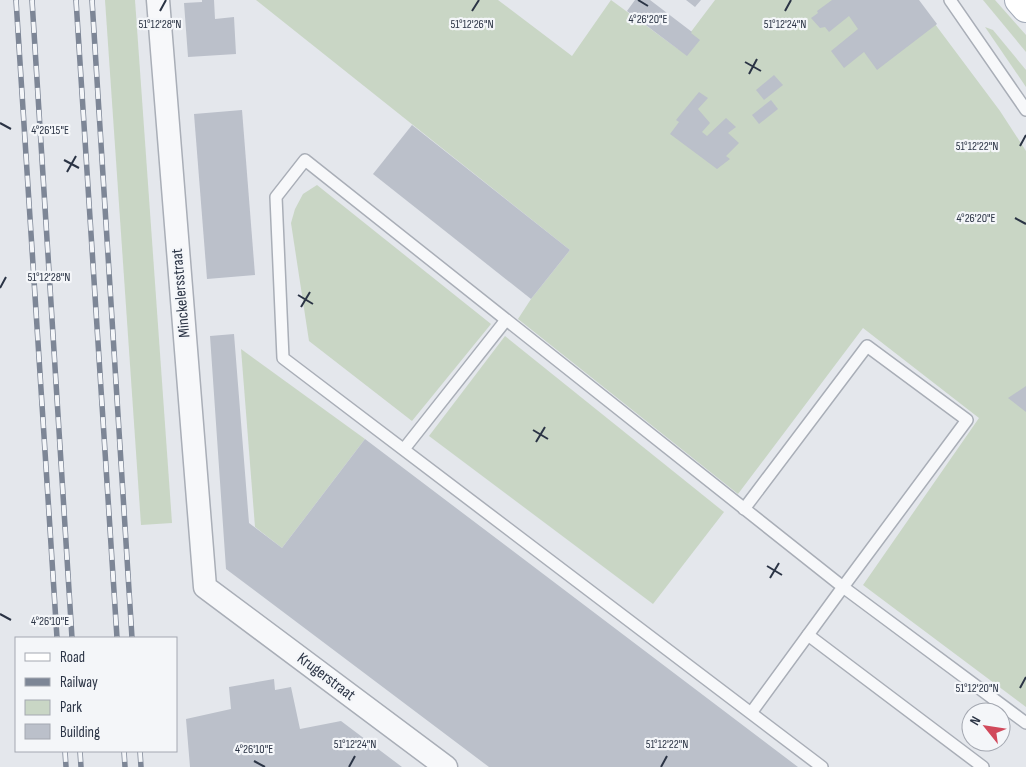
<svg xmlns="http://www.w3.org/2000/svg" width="1026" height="767" viewBox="0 0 1026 767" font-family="'Sofia Sans Condensed',sans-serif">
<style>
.green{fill:#c9d6c5}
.building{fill:#bbc0ca}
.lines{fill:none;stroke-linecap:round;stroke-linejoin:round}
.service-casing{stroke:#a9aeb7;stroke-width:14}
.minor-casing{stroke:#a9aeb7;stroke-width:25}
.primary-casing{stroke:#a3abb8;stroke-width:30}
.service{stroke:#f7f8fa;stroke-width:11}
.minor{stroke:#f7f8fa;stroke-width:22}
.primary{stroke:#fff;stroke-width:28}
.rail-casing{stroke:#7d8696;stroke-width:5.5}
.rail{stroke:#f4f6f9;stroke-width:4;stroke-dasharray:11;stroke-linecap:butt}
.ticks{fill:none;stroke:#2b3445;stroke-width:2}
.labels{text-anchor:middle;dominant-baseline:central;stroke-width:4.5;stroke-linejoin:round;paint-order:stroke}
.street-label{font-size:16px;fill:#2b3445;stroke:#f4f6f9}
.ticks-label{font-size:12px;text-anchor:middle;fill:#2b3445;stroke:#f4f6f9;stroke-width:4.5;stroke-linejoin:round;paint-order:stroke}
</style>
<rect width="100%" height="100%" fill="#e4e7ec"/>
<g class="green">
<path d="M 105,0 L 135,0 L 172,523 L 141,525 Z"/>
<path d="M 256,0 L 498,0 L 572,56 L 611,0 L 678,49 L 715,0 L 917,0 L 1000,111 L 1026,151 L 1026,707 L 863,585 L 979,418 L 863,328 L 738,494 L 518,319 L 531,299 L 570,250 Z"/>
<path d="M 983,0 L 995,0 L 1026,35 L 1026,52 Z"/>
<path d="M 985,27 L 993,30 L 1026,70 L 1026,87 Z"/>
<path d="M 317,185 L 491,324 L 412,421 L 309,341 L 291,223 L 295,209 L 303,194 Z"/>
<path d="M 505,336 L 724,512 L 653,604 L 429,436 Z"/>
<path d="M 241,349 L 365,439 L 282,548 L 255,527 Z"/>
</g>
<g class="building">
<path d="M 202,0 L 214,0 L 215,19 L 234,17 L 236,54 L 188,57 L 184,3 L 202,2 Z"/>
<path d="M 635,0 L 650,0 L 692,32 L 691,33 L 700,40 L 687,56 L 627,11 Z"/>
<path d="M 686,0 L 701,0 L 695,7 Z"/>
<path d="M 832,0 L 919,0 L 937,24 L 877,70 L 864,52 L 844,68 L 831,51 L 858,29 L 849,16 L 829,32 L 825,27 L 820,28 L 811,18 L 818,13 L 817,11 Z"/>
<path d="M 774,75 L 783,85 L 764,100 L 756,90 Z"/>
<path d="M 699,92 L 708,98 L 698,109 L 710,123 L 702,132 L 707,136 L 726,118 L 736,127 L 728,133 L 739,143 L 726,156 L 730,159 L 717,169 L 670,134 L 679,122 L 676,120 Z"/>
<path d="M 771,100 L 778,109 L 759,124 L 752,115 Z"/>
<path d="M 242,110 L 255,275 L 207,279 L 194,114 Z"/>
<path d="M 412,125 L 570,250 L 531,299 L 373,174 Z"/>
<path d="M 234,334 L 249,523 L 282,548 L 365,439 L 798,767 L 489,767 L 226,569 L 210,336 Z"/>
<path d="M 1026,386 L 1026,412 L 1008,398 Z"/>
<path d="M 274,679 L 275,690 L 291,687 L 300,729 L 341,721 L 402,767 L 190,767 L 186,719 L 231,709 L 229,687 Z"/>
</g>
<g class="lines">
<defs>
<g id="service">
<path d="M 950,0 L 1026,110"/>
<path d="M 404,449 L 506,320"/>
<path d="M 744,509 L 867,346 L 967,420 L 843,587 L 1026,723"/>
<path d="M 808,635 L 983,767"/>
<path d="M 751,713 L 843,587 L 305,160 L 276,197 L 283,358 L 822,767"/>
</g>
<path id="minor" d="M 158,0 L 205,587 L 446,767"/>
<path id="primary" d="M 1019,0 L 1026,8"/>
</defs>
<use href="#service" class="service-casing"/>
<use href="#minor" class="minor-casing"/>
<use href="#primary" class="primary-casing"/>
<use href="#service" class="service"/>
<use href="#minor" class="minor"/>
<use href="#primary" class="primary"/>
<defs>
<g id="rail">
<path d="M 16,0 L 57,638"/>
<path d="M 32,0 L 72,638"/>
<path d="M 76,0 L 117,638"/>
<path d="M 92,0 L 132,638"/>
<path d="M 65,751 L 66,767"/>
<path d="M 80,751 L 81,767"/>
<path d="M 124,751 L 125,767"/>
<path d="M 140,751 L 141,767"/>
</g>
</defs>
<use href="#rail" class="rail-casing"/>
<use href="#rail" class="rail"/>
</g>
<path class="ticks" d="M 638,0 L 648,6M 160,11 L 166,0M 472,11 L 479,0M 785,11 L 791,0M 745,62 L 761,71M 749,74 L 757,59M 0,123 L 11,129M 1020,146 L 1026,135M 64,160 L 79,168M 67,172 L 76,156M 1015,218 L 1026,224M 0,288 L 6,277M 298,295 L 313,304M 301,307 L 310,292M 533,430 L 548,439M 536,442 L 545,427M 767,566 L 782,575M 770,578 L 779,563M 0,614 L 11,620M 1020,688 L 1026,677M 254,761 L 265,767M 349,767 L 355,756M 661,767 L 667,756"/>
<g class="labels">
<g class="street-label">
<text transform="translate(181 293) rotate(-95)">Minckelersstraat</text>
<text transform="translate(326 677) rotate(37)">Krugerstraat</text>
</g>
</g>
<g class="ticks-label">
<text x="648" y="23">4°26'20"E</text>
<text x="472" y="28">51°12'26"N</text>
<text x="785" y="28">51°12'24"N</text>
<text x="160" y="28">51°12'28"N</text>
<text x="50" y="134">4°26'15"E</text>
<text x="977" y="150">51°12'22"N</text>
<text x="976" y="222">4°26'20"E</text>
<text x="49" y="281">51°12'28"N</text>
<text x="50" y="625">4°26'10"E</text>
<text x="977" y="692">51°12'20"N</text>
<text x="355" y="748">51°12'24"N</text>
<text x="667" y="748">51°12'22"N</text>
<text x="254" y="753">4°26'10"E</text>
</g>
<rect x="15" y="637" width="162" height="115" fill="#f4f6f9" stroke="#a4a8b1"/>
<rect x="25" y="653" width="25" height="8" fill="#ffffff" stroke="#a4a8b1"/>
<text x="60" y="662" font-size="15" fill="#2b3445">Road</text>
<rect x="25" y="678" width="25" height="8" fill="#7d8696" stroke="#a4a8b1"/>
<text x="60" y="687" font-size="15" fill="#2b3445">Railway</text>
<rect x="25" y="700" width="25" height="15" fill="#c9d6c5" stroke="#a4a8b1"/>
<text x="60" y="712" font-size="15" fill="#2b3445">Park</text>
<rect x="25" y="724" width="25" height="15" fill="#bbc0ca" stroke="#a4a8b1"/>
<text x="60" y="737" font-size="15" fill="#2b3445">Building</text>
<g transform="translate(986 727) rotate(300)"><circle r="24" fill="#f4f6f9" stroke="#a4a8b1"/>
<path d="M0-4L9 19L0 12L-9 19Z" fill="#d1495b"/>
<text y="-8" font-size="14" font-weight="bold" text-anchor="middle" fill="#2b3445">N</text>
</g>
</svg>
